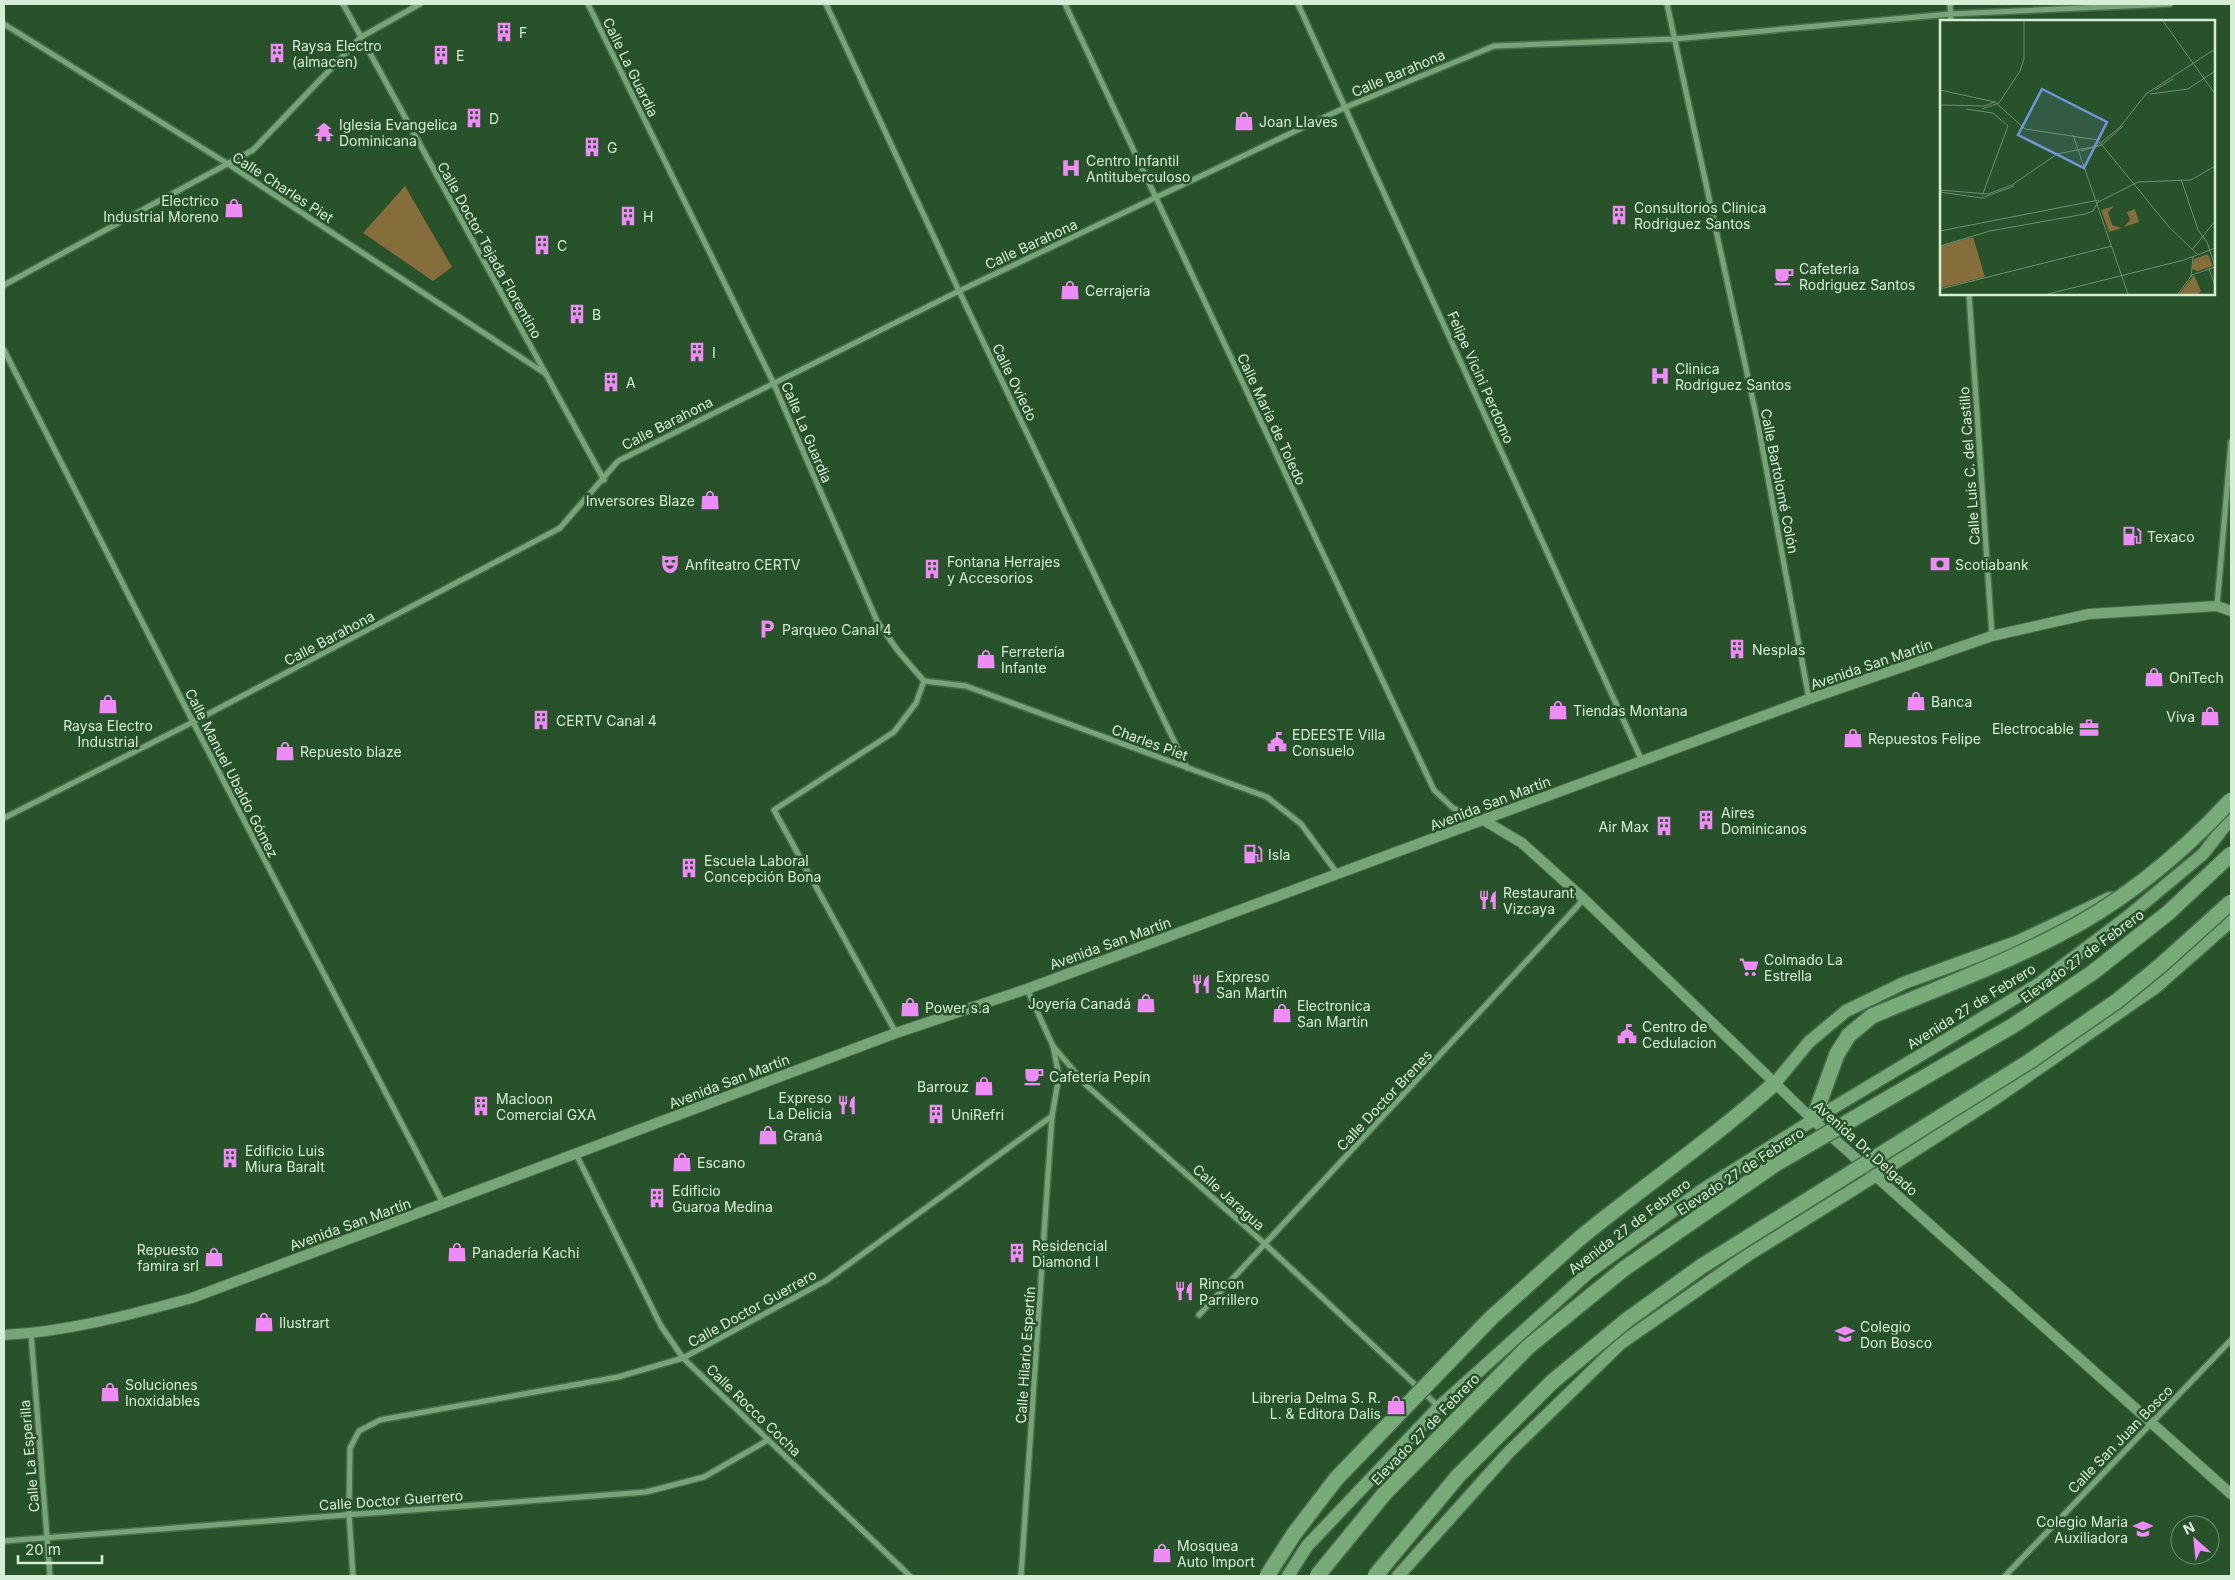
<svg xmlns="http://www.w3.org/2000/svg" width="2235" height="1580" viewBox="0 0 2235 1580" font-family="Inter,sans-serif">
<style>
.green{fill:#856d3c}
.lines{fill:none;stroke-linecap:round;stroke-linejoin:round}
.street-casing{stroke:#486e4b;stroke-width:8}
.secondary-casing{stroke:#486e4b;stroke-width:12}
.primary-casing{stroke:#486e4b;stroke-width:15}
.highway-casing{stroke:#486e4b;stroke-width:18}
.street{stroke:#78a578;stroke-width:5}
.secondary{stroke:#78a578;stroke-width:10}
.primary{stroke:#77a978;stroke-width:12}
.highway{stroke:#77ab78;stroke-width:15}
.highway-bridge-casing{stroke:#486e4b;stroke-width:18;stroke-linecap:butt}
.highway-bridge{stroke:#77ab78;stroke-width:15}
.labels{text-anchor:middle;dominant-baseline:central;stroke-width:5;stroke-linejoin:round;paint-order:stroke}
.poi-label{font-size:14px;fill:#d6eed6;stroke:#28522a;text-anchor:start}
.street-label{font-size:14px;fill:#d6eed6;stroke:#28522a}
.inset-road{fill:none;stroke:#6e906f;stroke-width:1}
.view{fill:#7096d7;fill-opacity:0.15;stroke:#7096d7;stroke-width:2.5}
.inset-edge{fill:none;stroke:#d6eed6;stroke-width:2.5}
</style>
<rect width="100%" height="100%" fill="#28522a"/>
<path class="green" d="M 405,186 L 452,267 L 433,281 L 363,233 Z"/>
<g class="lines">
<defs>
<g id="street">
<path d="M 343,4 L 604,480"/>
<path d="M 588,4 L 773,382 L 877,621 L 898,651 L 924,681"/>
<path d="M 826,4 L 959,291 L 1187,768"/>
<path d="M 1065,4 L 1434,790 L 1453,808 L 1480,819"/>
<path d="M 1298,4 L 1642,761"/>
<path d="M 1667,4 L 1758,424 L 1809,699"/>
<path d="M 1950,4 L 1951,21"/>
<path d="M 4,24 L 228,164 L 546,374"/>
<path d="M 4,285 L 253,150 L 361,37 L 420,4"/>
<path d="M 1969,294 L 1992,636"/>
<path d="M 4,350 L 193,722 L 443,1203"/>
<path d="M 2217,606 L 2231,442"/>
<path d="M 924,681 L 966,686 L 1267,797 L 1301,824 L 1337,873"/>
<path d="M 4,818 L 193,722 L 560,528 L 618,461 L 959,291 L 1346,107 L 1494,46 L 1674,39 L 1950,14 L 2170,4"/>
<path d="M 1027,989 L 1053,1046 L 1086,1085 L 1265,1244 L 1439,1407"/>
<path d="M 896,1033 L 774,810 L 894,732 L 916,703 L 924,681"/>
<path d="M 576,1154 L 661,1326 L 683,1358 L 910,1576"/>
<path d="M 1199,1315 L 1584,899"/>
<path d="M 31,1334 L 50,1576"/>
<path d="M 4,1541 L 646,1492 L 704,1477 L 768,1440"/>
<path d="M 353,1576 L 349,1514 L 350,1448 L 359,1431 L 380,1420 L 618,1377 L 683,1358 L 827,1280 L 1052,1116"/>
<path d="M 1021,1576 L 1052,1116 L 1059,1076 L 1053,1046"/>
<path d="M 2005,1576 L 2231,1340"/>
</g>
<g id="secondary">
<path d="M 1485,821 L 1522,843 L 1584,899 L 1813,1120 L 2231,1494"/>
<path d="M 4,1335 C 68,1332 129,1315 192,1298 L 896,1033 L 1027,989 L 1809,699 L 1992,636 L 2089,614 L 2217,606 L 2231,611"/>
</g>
<g id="primary">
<path d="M 1775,1083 L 1809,1042 L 1846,1011 L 1904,983 L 2019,941 L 2110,898"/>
<path d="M 1288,1576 L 1307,1546 L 1439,1407 L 1588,1273 L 1699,1192 L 1813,1120 L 2037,985 L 2126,918 L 2203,854 L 2231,818"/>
<path d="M 1398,1576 L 1508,1453 L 1621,1343 L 1748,1255 L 1875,1176 L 1993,1100 L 2156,987 L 2231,921"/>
</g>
<g id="highway">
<path d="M 1813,1120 L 1837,1054"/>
<path d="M 1580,1238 C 1645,1185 1713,1139 1775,1083"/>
</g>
</defs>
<use href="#street" class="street-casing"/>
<use href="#secondary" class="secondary-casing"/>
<use href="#primary" class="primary-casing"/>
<use href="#highway" class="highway-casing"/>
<use href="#street" class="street"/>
<use href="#secondary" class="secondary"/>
<use href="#primary" class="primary"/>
<use href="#highway" class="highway"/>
<defs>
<g id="highway-bridge">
<path d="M 1837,1054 L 1849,1035 L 1872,1016 C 1933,990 1996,967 2054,937 C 2120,904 2181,854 2231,800"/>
<path d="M 1267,1576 L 1294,1534 L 1336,1479 L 1491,1318 L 1580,1238"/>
<path d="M 1317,1576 L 1385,1493 L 1528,1347 L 1625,1268 L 1774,1165 L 2014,1025 L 2092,973 L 2168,913 L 2231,854"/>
<path d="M 1375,1576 L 1458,1476 L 1552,1382 L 1627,1320 L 1702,1266 L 2030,1061 L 2117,1001 L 2160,966 L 2231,902"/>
</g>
</defs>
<use href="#highway-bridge" class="highway-bridge-casing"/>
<use href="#highway-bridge" class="highway-bridge"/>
</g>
<defs>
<symbol id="building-bare" viewBox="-9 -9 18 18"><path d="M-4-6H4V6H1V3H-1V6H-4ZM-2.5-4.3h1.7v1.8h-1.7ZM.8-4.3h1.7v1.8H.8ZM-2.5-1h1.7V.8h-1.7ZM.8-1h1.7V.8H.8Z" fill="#ef8bf6" stroke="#28522a" stroke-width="2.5" paint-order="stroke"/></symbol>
<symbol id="shop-bare" viewBox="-9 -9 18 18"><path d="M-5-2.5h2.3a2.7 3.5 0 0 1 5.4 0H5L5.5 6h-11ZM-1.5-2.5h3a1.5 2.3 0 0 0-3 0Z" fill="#ef8bf6" stroke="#28522a" stroke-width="2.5" paint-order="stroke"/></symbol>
<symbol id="temple-bare" viewBox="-9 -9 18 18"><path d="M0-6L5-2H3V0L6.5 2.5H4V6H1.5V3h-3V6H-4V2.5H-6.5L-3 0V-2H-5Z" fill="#ef8bf6" stroke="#28522a" stroke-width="2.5" paint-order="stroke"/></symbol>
<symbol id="hospital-bare" viewBox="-9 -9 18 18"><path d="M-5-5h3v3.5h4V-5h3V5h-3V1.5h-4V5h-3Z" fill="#ef8bf6" stroke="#28522a" stroke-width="2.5" paint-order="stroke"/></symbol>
<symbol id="cafe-bare" viewBox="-9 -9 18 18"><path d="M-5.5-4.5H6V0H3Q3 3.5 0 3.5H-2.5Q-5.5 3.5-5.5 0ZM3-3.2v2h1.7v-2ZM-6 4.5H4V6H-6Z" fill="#ef8bf6" stroke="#28522a" stroke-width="2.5" paint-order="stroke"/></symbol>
<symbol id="fuel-bare" viewBox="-9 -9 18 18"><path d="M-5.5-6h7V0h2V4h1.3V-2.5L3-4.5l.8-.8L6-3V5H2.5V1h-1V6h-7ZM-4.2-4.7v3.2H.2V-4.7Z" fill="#ef8bf6" stroke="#28522a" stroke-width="2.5" paint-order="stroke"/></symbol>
<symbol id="theatre-bare" viewBox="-9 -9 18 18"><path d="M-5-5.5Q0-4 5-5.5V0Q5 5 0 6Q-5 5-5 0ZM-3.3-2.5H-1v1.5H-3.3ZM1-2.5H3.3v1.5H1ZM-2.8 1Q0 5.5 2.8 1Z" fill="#ef8bf6" stroke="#28522a" stroke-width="2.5" paint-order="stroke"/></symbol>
<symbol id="bank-bare" viewBox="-9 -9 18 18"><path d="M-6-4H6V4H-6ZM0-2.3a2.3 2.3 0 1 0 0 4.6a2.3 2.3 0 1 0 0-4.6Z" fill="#ef8bf6" stroke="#28522a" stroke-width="2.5" paint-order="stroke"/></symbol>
<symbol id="parking-bare" viewBox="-9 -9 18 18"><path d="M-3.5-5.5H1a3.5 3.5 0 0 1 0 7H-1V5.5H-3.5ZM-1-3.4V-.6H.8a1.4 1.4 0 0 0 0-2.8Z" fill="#ef8bf6" stroke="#28522a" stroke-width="2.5" paint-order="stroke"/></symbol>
<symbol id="office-bare" viewBox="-9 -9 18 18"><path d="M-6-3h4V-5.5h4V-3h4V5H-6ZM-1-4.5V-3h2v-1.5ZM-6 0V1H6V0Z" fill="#ef8bf6" stroke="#28522a" stroke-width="2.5" paint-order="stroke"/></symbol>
<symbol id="civic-bare" viewBox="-9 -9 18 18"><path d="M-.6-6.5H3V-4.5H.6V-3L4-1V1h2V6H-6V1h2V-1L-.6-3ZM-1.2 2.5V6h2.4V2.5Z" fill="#ef8bf6" stroke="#28522a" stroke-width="2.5" paint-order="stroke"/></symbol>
<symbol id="restaurant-bare" viewBox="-9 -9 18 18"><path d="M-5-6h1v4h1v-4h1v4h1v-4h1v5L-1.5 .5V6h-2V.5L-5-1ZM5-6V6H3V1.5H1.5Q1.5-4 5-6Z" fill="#ef8bf6" stroke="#28522a" stroke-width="2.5" paint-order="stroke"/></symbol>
<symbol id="supermarket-bare" viewBox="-9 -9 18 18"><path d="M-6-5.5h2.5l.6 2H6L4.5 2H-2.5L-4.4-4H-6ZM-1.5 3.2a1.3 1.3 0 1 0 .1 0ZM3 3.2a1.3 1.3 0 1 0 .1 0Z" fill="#ef8bf6" stroke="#28522a" stroke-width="2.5" paint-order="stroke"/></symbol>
<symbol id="school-bare" viewBox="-9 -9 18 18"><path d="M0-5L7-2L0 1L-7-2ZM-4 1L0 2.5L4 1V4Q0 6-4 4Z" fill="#ef8bf6" stroke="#28522a" stroke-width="2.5" paint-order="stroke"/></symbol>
</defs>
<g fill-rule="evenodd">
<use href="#building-bare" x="490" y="18" width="28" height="28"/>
<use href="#building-bare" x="263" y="39" width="28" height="28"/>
<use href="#building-bare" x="427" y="41" width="28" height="28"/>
<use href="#building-bare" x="460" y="104" width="28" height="28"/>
<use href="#shop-bare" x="1230" y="107" width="28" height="28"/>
<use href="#temple-bare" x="310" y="118" width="28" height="28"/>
<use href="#building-bare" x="578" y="133" width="28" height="28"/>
<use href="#hospital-bare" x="1057" y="154" width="28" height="28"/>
<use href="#shop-bare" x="220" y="194" width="28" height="28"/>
<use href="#building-bare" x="1605" y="201" width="28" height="28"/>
<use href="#building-bare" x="614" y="202" width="28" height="28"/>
<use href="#building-bare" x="528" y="231" width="28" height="28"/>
<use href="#cafe-bare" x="1770" y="262" width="28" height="28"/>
<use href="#shop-bare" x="1056" y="276" width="28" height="28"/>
<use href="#building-bare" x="563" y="300" width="28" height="28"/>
<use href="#building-bare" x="683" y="338" width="28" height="28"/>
<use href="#hospital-bare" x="1646" y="362" width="28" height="28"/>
<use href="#building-bare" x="597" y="368" width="28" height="28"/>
<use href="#shop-bare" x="696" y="486" width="28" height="28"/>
<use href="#fuel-bare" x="2118" y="522" width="28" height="28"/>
<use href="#theatre-bare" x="656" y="550" width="28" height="28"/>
<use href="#bank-bare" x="1926" y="550" width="28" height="28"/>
<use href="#building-bare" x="918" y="555" width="28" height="28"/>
<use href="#parking-bare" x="753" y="615" width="28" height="28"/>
<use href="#building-bare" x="1723" y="635" width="28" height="28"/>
<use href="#shop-bare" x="972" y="645" width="28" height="28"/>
<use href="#shop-bare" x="2140" y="663" width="28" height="28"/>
<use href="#shop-bare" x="1902" y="687" width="28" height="28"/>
<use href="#shop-bare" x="94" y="690" width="28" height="28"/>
<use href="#shop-bare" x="1544" y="696" width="28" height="28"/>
<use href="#shop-bare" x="2196" y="702" width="28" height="28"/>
<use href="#building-bare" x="527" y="706" width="28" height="28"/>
<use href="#office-bare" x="2075" y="714" width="28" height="28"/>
<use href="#shop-bare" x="1839" y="724" width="28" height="28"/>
<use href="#civic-bare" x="1263" y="728" width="28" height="28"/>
<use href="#shop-bare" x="271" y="737" width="28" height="28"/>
<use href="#building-bare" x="1692" y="806" width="28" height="28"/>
<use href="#building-bare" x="1650" y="812" width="28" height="28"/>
<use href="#fuel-bare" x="1239" y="840" width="28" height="28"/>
<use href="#building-bare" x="675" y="854" width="28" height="28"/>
<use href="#restaurant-bare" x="1474" y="886" width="28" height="28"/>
<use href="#supermarket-bare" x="1735" y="953" width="28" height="28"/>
<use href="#restaurant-bare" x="1187" y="970" width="28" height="28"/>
<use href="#shop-bare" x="1132" y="989" width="28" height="28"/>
<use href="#shop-bare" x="896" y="993" width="28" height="28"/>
<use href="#shop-bare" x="1268" y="999" width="28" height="28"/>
<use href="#civic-bare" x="1613" y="1020" width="28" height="28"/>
<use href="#cafe-bare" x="1020" y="1062" width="28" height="28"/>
<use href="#shop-bare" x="970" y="1072" width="28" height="28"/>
<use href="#restaurant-bare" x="833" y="1091" width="28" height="28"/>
<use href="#building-bare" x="467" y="1092" width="28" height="28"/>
<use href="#building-bare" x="922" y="1100" width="28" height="28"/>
<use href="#shop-bare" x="754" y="1121" width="28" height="28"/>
<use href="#building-bare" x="216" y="1144" width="28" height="28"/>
<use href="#shop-bare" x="668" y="1148" width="28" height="28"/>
<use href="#building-bare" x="643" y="1184" width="28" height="28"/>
<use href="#shop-bare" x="443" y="1238" width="28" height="28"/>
<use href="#building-bare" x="1003" y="1239" width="28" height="28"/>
<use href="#shop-bare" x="200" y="1243" width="28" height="28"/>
<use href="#restaurant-bare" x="1170" y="1277" width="28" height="28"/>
<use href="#shop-bare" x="250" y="1308" width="28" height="28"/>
<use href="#school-bare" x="1831" y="1320" width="28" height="28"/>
<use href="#shop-bare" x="96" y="1378" width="28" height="28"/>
<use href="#shop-bare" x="1382" y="1391" width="28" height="28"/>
<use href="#school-bare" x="2129" y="1515" width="28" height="28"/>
<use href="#shop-bare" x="1148" y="1539" width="28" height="28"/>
</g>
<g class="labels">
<g class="poi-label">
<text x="519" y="32">F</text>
<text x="292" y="45">Raysa Electro<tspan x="292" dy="16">(almacen)</tspan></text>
<text x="456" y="55">E</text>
<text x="489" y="118">D</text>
<text x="1259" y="121">Joan Llaves</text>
<text x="339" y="124">Iglesia Evangelica<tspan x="339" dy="16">Dominicana</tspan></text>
<text x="607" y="147">G</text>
<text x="1086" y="160">Centro Infantil<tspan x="1086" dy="16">Antituberculoso</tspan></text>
<text x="219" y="200" text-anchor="end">Electrico<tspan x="219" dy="16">Industrial Moreno</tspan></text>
<text x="1634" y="207">Consultorios Clinica<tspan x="1634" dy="16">Rodriguez Santos</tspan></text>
<text x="643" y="216">H</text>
<text x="557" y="245">C</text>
<text x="1799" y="268">Cafeteria<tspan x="1799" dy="16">Rodriguez Santos</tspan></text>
<text x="1085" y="290">Cerrajería</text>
<text x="592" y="314">B</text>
<text x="712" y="352">I</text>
<text x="1675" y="368">Clinica<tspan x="1675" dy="16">Rodriguez Santos</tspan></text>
<text x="626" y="382">A</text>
<text x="695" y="500" text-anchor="end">Inversores Blaze</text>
<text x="2147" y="536">Texaco</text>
<text x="947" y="561">Fontana Herrajes<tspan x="947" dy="16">y Accesorios</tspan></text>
<text x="685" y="564">Anfiteatro CERTV</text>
<text x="1955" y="564">Scotiabank</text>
<text x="782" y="629">Parqueo Canal 4</text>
<text x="1752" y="649">Nesplas</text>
<text x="1001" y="651">Ferretería<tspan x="1001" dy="16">Infante</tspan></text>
<text x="2169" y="677">OniTech</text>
<text x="1931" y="701">Banca</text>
<text x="1573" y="710">Tiendas Montana</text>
<text x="2195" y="716" text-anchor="end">Viva</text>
<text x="556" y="720">CERTV Canal 4</text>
<text x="108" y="725" text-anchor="middle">Raysa Electro<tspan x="108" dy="16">Industrial</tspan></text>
<text x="2074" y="728" text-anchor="end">Electrocable</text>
<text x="1292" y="734">EDEESTE Villa<tspan x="1292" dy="16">Consuelo</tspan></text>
<text x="1868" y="738">Repuestos Felipe</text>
<text x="300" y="751">Repuesto blaze</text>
<text x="1721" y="812">Aires<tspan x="1721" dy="16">Dominicanos</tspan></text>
<text x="1649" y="826" text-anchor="end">Air Max</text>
<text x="1268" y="854">Isla</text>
<text x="704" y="860">Escuela Laboral<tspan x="704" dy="16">Concepción Bona</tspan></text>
<text x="1503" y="892">Restaurant<tspan x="1503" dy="16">Vizcaya</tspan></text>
<text x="1764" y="959">Colmado La<tspan x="1764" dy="16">Estrella</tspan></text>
<text x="1216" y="976">Expreso<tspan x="1216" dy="16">San Martín</tspan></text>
<text x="1131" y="1003" text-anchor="end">Joyería Canadá</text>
<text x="1297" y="1005">Electronica<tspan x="1297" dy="16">San Martín</tspan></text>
<text x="925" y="1007">Power s.a</text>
<text x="1642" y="1026">Centro de<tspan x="1642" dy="16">Cedulacion</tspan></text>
<text x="1049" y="1076">Cafetería Pepín</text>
<text x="969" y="1086" text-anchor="end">Barrouz</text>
<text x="832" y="1097" text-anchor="end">Expreso<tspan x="832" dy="16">La Delicia</tspan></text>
<text x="496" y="1098">Macloon<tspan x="496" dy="16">Comercial GXA</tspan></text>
<text x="951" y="1114">UniRefri</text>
<text x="783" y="1135">Graná</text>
<text x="245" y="1150">Edificio Luis<tspan x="245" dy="16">Miura Baralt</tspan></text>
<text x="697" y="1162">Escano</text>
<text x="672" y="1190">Edificio<tspan x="672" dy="16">Guaroa Medina</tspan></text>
<text x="1032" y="1245">Residencial<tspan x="1032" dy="16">Diamond I</tspan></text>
<text x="199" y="1249" text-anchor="end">Repuesto<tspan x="199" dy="16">famira srl</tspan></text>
<text x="472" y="1252">Panadería Kachi</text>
<text x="1199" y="1283">Rincon<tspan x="1199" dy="16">Parrillero</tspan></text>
<text x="279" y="1322">Ilustrart</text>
<text x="1860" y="1326">Colegio<tspan x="1860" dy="16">Don Bosco</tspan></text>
<text x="125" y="1384">Soluciones<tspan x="125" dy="16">Inoxidables</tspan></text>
<text x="1381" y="1397" text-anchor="end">Libreria Delma S. R.<tspan x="1381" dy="16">L. &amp; Editora Dalis</tspan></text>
<text x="2128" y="1521" text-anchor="end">Colegio Maria<tspan x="2128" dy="16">Auxiliadora</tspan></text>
<text x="1177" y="1545">Mosquea<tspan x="1177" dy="16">Auto Import</tspan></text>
</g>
<g class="street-label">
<text transform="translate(631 67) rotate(64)">Calle La Guardia</text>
<text transform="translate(1398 73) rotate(-23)">Calle Barahona</text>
<text transform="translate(283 187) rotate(33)">Calle Charles Piet</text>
<text transform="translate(1031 244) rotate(-25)">Calle Barahona</text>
<text transform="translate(490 250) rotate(61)">Calle Doctor Tejada Florentino</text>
<text transform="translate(1481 377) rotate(66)">Felipe Vicini Perdomo</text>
<text transform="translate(1015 382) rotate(64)">Calle Oviedo</text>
<text transform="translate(1272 419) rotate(65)">Calle María de Toledo</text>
<text transform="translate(667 423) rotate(-27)">Calle Barahona</text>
<text transform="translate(807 432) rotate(67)">Calle La Guardia</text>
<text transform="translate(1969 466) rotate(-94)">Calle Luis C. del Castillo</text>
<text transform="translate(1780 481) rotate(79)">Calle Bartolomé Colón</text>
<text transform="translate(329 638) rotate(-28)">Calle Barahona</text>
<text transform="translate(1871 664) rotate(-19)">Avenida San Martín</text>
<text transform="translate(1150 742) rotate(20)">Charles Piet</text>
<text transform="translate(232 773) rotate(63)">Calle Manuel Ubaldo Gómez</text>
<text transform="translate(1490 803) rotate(-21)">Avenida San Martín</text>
<text transform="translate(1110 943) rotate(-20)">Avenida San Martín</text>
<text transform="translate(2082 956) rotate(-36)">Elevado 27 de Febrero</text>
<text transform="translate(1971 1006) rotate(-32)">Avenida 27 de Febrero</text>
<text transform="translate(729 1081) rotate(-21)">Avenida San Martín</text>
<text transform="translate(1384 1100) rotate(-47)">Calle Doctor Brenes</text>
<text transform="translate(1866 1148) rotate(42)">Avenida Dr. Delgado</text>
<text transform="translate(1740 1171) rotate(-33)">Elevado 27 de Febrero</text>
<text transform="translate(1229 1197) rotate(42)">Calle Jaragua</text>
<text transform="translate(350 1224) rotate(-20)">Avenida San Martín</text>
<text transform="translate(1629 1226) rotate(-37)">Avenida 27 de Febrero</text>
<text transform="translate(752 1308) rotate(-29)">Calle Doctor Guerrero</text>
<text transform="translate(1025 1355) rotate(-86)">Calle Hilario Espertín</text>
<text transform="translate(754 1410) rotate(44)">Calle Rocco Cocha</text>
<text transform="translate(1425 1429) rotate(-46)">Elevado 27 de Febrero</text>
<text transform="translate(2120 1439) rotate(-46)">Calle San Juan Bosco</text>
<text transform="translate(29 1456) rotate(-95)">Calle La Esperilla</text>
<text transform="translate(391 1500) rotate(-4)">Calle Doctor Guerrero</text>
</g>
</g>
<g transform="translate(1940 20)">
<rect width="275" height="275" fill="#28522a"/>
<path d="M 174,186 L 168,192 L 172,205 L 182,208 L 169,212 L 161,190 ZM 195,189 L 199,202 L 184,207 L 190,200 L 187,192 ZM 33,217 L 45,257 L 0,268 L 0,226 ZM 268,234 L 273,246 L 258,251 L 252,249 L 254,239 ZM 254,255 L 261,271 L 258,274 L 239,274 Z" fill="#856d3c"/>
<path class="inset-road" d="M 223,1 L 275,74M 0,70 L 55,82 L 85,109 L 158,120 L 229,207 L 258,235M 215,70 L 233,59M 210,74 L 248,69 L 275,51M 0,85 L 44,86 L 55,82M 26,89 L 53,93 L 68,106 L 42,176M 42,89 L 59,83 L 80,51 L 84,39 L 84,1M 133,115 L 188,274M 141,131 L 162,125 L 183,106M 241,159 L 258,210 L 267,222 L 275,246M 0,170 L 48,174 L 72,165 L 117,134 L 157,126 L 180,107 L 206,74 L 275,29M 0,172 L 42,178 L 74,166M 0,211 L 159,180M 0,226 L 50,211 L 145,194 L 153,191 L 158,182 L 198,162 L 251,160 L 275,146M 252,230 L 275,201M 269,249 L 275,266M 251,257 L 253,237M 0,269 L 172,226M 108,274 L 244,240 L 275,228M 238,274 L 252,255 L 275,247"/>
<path class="view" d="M 102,69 L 167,102 L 144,148 L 78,115 Z"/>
<rect width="275" height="275" class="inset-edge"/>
</g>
<rect width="2235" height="1580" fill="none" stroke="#d6eed6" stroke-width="10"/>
<g transform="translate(2195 1540) rotate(333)"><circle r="24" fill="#28522a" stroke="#6e906f"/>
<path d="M0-4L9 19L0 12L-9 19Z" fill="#ef8bf6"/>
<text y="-8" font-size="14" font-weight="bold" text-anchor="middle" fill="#d6eed6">N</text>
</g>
<path d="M18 1555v8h84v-8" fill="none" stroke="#d6eed6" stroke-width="2.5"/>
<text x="25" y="1555" font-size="15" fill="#d6eed6" stroke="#28522a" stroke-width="4" paint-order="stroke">20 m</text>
</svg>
